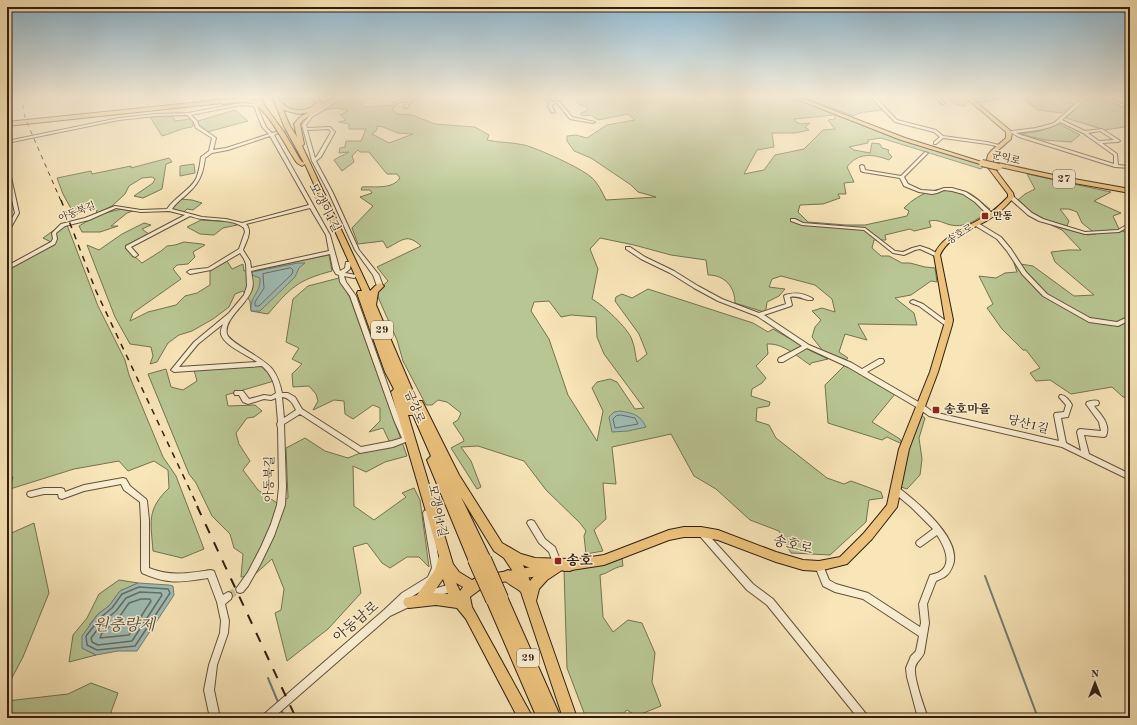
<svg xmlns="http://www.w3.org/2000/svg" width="1137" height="725" viewBox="0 0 1137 725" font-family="'Old Standard TT','Noto Serif KR',serif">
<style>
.green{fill:#b8c693;stroke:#747252;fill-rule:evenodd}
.water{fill:#9fbdb6;stroke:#737d74}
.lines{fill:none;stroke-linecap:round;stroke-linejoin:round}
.shore-far1{stroke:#686e63;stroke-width:1}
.shore{stroke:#686e63;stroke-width:1.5}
.stream{stroke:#737d74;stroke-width:2}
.minor-tunnel-far1{stroke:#d0bd96;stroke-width:4;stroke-dasharray:4 2;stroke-linecap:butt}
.minor-tunnel{stroke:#d0bd96;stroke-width:8;stroke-dasharray:8 4;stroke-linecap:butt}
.minor-casing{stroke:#62503a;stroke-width:2}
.major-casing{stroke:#301e10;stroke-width:2}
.highway-casing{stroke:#301e10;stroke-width:2}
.minor{fill:#faeed1;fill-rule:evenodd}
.major{fill:#ecc27c;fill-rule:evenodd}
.highway{fill:#ecc27c;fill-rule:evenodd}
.rail-far2{stroke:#301e10;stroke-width:1;stroke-dasharray:4.5 4.5;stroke-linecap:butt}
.rail-far1{stroke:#301e10;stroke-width:1.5;stroke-dasharray:6 6;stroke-linecap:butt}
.rail{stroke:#301e10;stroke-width:2;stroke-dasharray:10 10;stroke-linecap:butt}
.highway-bridge-far1-casing{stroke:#301e10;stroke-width:8;stroke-linecap:butt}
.highway-bridge-casing{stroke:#301e10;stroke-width:14;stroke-linecap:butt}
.highway-bridge-far1{stroke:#ecc27c;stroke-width:6}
.highway-bridge{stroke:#ecc27c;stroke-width:12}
.poi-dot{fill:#8f2418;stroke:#faeed1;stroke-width:1.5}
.labels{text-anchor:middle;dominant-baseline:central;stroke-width:3;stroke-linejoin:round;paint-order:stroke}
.far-street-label{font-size:10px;fill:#301e10;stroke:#faeed1}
.far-poi-label{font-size:10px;font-weight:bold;fill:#301e10;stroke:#faeed1;text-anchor:start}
.shield{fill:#faeed1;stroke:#6d5c4a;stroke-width:1}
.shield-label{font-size:11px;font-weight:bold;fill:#301e10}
.street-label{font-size:12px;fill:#301e10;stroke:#faeed1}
.poi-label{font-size:12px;font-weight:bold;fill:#301e10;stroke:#faeed1;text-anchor:start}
.near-street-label{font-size:14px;fill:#301e10;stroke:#faeed1}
.near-poi-label{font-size:14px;font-weight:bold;fill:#301e10;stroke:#faeed1;text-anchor:start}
.near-water-label{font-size:16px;font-style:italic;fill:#514e42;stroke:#faeed1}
</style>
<rect width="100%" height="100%" fill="#f8e5b8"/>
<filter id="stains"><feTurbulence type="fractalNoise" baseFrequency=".005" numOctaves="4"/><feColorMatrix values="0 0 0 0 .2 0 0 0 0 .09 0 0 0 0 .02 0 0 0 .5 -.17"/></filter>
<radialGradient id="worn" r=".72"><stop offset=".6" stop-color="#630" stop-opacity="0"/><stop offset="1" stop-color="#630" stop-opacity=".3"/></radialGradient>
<g class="green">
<path d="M 347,96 L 376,96 L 376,97 L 363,102 L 362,105 L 366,107 L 397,105 L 392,109 L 397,114 L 412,115 L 435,124 L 475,127 L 489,135 L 487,140 C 500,143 512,142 524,145 C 537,148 581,168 591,177 C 598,183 602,192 606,200 L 656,197 L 638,192 L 631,185 L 591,158 L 574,151 L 567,141 L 567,136 L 576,135 L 587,138 L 607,125 L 635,120 L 628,114 L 598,120 L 591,115 L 582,116 L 580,114 L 587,110 L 587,107 L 578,104 L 578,102 L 575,100 L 578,99 L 577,96 L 788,96 L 892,137 L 985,164 L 981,169 L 881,138 L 868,140 L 868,143 L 849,147 L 854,150 L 870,153 L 872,143 L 880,144 L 882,148 L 889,150 L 888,152 L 892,157 L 889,160 C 873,154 858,152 847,167 L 854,182 L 844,183 L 846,194 L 838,194 L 840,198 L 823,204 L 800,205 L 798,212 L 808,222 L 846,225 L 865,225 L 907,216 L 909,211 L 904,208 C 921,191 943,184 967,192 C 975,195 983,204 990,209 C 979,219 967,228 951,225 C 942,223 939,219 929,221 L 931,227 L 914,231 L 910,229 L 885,235 L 886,240 L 874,240 L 872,248 L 881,256 L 889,256 L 902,263 L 910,263 L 925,267 L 935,268 L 937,282 L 931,281 L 911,295 L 895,298 L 914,313 L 917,325 L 858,324 L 867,340 L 845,334 L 839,352 L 848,358 L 846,360 L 823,351 L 812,337 L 815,327 L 821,320 L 812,311 L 822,308 L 835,312 L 832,299 L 815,285 L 781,276 L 772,279 L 769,287 L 785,289 L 779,296 L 767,302 L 766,309 L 764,312 L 735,303 C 735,287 725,275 708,275 L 706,260 L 671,255 L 634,245 L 600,238 L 590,249 L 598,269 L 592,299 C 602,304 629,329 632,340 C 635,347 635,355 637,362 L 647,354 L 639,334 L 615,301 L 616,297 L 622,294 L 632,298 L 648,289 L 753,323 L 768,332 L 773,329 L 811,351 L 828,359 L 811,363 L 810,365 C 797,356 783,343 767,344 L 768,354 L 756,366 L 766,378 L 762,383 L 752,389 L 751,396 L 770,402 L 769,406 L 757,408 L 756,421 L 769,425 L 776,438 L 827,478 L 844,484 L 851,481 L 881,492 L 883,498 L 869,500 L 866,522 L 830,555 L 791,553 L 779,531 L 750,520 L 716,489 L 694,476 L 671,434 L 612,447 L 616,484 L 603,483 L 606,519 L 594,530 L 603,551 L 586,554 L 584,536 L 586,531 L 580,523 L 546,490 L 524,461 L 478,446 L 461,447 L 471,461 L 481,487 L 477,489 L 451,448 L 464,441 L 463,438 L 453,423 L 458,420 L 461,413 L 447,402 L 438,400 L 432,405 L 426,405 L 403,361 L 397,340 L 378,297 L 378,290 L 388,281 L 377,267 L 421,246 C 407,233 403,240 387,248 L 383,241 L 358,244 L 352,228 L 373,206 L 360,197 L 372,193 L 370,190 L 361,190 L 362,187 C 374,186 392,190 400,178 L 397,174 L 387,174 L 369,152 L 360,152 L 358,150 L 352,156 L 354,162 L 342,171 L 334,160 C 338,157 344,155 349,152 L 339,153 L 340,148 L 345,147 L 346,141 L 361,141 L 366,129 L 349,129 L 349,124 L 339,122 L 346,120 L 340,115 L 348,111 C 337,106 328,109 317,113 ZM 834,115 L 835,117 L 835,119 L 828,120 L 835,129 L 823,130 L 804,149 L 775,155 L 764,170 L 744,174 L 757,150 L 774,147 L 772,133 L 795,133 L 809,130 L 805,127 L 810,123 L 801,124 L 796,122 L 794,119 ZM 377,126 L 383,127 L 398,133 L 413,134 L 389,143 L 372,134 L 377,130 ZM 549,301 L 561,317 L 571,315 L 596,317 L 597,337 L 604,354 L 644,408 L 635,409 L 617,382 L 610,379 L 597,382 L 592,388 L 603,411 L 597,441 L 568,395 L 549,339 L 531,311 L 534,302 Z"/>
<path d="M 800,96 L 870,96 L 882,110 C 872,112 862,111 853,116 Z"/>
<path d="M 946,96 L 963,96 L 973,102 L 969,102 L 965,106 L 956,105 Z"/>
<path d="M 989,96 L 1057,96 L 1066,103 L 1071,102 L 1075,104 L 1062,113 L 1038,110 L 1022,98 L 997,99 L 978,103 L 970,97 Z"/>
<path d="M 1089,96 L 1112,101 L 1130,111 L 1130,126 L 1105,130 L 1066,118 Z"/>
<path d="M 307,97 L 316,100 L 317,105 C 307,110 296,114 286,107 L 282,98 Z"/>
<path d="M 235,110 L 248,121 L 207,132 L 199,126 L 198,121 Z"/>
<path d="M 172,115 L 175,121 L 191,119 L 194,122 L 192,127 C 181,128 173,133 162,136 L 150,117 Z"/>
<path d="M 1059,124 L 1080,135 L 1071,142 L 1044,140 L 1021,134 L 1040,131 Z"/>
<path d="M 169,158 L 172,162 L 166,164 L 162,189 L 143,198 L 134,196 L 153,183 L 155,179 L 152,177 L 142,178 L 129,186 L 125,194 L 112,206 L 96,214 L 97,210 C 88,206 82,210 75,216 L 63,194 L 57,178 L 91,171 L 92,174 L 131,166 L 131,168 Z"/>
<path d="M 194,164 L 195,173 L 180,176 L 180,166 Z"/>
<path d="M 1027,174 L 1111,192 L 1094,201 L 1121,213 L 1113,216 L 1119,229 L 1130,235 L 1130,398 L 1123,397 L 1112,387 L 1071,394 L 1050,380 L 1036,381 L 1030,373 L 1040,368 L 1026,350 L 1023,350 L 1002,329 L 987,308 L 993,304 L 979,276 L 996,278 L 1005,273 L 1017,272 L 1014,263 L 1033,266 L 1074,296 L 1094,295 L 1055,262 L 1051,252 L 1068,250 L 1081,250 L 1062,230 L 1051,225 L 1088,235 L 1096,234 L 1082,223 L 1077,212 L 1069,209 L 1060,209 L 1069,221 L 1067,226 L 1046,220 L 1032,213 L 1018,200 L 1025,194 L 1035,189 Z"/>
<path d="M 181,199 L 192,200 L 202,203 L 193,210 L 187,209 L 184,212 L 172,209 Z"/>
<path d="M 123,209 L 133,211 L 127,213 L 111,226 L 118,226 L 100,232 L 82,232 L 79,226 C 97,215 102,213 123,209 Z"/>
<path d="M 201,220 L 233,222 L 237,225 L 223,228 L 214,235 L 200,234 L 187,227 Z"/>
<path d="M 144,223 L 151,225 L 142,229 L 150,235 L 125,248 L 142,263 L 161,251 L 167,246 L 175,245 L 184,242 L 202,244 L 205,245 L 193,252 L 195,257 L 188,264 L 177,265 L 173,269 L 181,279 L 133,313 L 130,321 L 148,312 L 176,305 L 185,296 L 197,293 L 210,285 L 210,271 L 227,261 L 232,269 L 243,264 L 244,271 L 329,255 L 332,271 C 298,280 291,287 268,314 L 251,311 L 250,301 L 243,291 L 235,294 L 229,307 L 213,319 L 192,331 L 179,335 L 168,343 L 157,362 L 150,364 L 153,356 L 151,347 L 130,344 L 115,317 L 87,245 L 99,250 L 122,234 Z"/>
<path d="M 61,225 L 67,225 L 98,306 L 125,360 L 129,375 L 163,457 L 176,476 L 204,549 L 182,558 L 153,551 C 151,522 146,510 169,488 L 168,470 L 154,461 L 128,471 L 119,461 L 74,469 L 10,489 L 13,477 L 7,478 L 7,268 L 51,242 L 43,238 Z"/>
<path d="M 339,278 L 350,298 L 407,456 L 385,462 L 366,472 L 353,466 L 354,506 L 374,520 L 406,497 L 402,493 L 414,488 L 420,500 L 429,567 L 419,557 L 407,557 L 390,568 L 382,563 L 367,543 L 353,547 L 361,593 L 328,629 L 287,661 L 275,613 L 281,610 L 284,589 L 272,559 L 253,576 L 241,577 L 243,554 L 234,548 L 230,534 L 212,516 L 196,483 L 189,474 L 148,374 L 166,369 L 171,387 L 183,390 L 197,381 L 194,370 L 266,366 L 274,381 L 226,395 L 228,406 L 255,405 L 262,411 L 254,417 L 247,418 L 236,433 L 239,444 L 250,461 L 243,470 L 258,490 L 277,503 L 288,498 L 286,448 L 305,438 L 325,451 L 348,458 L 389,441 L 383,428 L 369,432 L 380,421 L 380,408 L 373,405 L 353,419 L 345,414 L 344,401 L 334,400 L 313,410 L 318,401 L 316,394 L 309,386 L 293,387 L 292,374 L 302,364 L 292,359 L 299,348 L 286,342 L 293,299 L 308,286 Z"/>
<path d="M 845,365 L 895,394 L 872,422 L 900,439 L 902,444 L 887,437 L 882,440 L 828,423 L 825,385 Z"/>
<path d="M 921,415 L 925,418 L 919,438 L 922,459 L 920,475 L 907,489 L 901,487 L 907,453 Z"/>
<path d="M 34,523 L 49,593 L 23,657 L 7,687 L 7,535 Z"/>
<path d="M 622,558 L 623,566 C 614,567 609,573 600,575 L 603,617 L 613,632 L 628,620 L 642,623 L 655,653 L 652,682 L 661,706 L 636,716 L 627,710 L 618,718 L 586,718 L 567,668 L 564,570 Z"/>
<path d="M 119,580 L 138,583 L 120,591 L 109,606 L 98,614 L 90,624 L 82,648 L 96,655 L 69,662 L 73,635 L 87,618 L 99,594 Z"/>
<path d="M 91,683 L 118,693 L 111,712 L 116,718 L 7,718 L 7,701 L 68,694 Z"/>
</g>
<g class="water">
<path d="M 298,263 L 305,263 L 299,268 L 295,277 L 260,311 L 251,311 C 250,294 261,294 260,278 L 252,275 L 252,272 Z"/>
<path d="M 620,411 C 632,413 640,414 646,427 L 628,431 L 612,432 L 609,417 L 614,412 Z"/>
<path d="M 138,583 L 169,585 L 173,586 L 174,595 L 137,651 L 118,651 L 96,655 L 82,648 L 82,636 L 98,614 L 109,606 L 120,591 Z"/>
</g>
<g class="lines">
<g class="shore-far1">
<path d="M 291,268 L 293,270 L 292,274 L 259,306 L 255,306 L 255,302 L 264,288 L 263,274 Z"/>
<path d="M 621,415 L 635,418 L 638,424 L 615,428 L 613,419 L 616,416 Z"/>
</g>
<g class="shore">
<path d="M 139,587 L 168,589 L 170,593 L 135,646 L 97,650 L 87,645 L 86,636 L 101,617 L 112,608 L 122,594 Z"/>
<path d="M 140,592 L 161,593 L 162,595 L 132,641 L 98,645 L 92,642 L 91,638 L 104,621 L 116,611 L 126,598 Z"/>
<path d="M 141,599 L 150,599 L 151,601 L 129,635 L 100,638 L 102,633 L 120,616 L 129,603 Z"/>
</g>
<g class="stream">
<path d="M 985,576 L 1038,718"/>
<path d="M 268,678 L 278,702"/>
<path d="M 281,709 L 285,718"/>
</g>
<g class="minor-tunnel-far1">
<path d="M 276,133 L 300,129"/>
<path d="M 926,153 L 935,143"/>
<path d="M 315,199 L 327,195"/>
</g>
<path class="minor-tunnel" d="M 228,596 L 240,589"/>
<defs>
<g id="minor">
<path d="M 342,96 L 346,96 L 312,117 L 306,125 L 307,128 L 330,127 L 335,132 L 321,157 L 316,161 L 333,193 L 359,250 L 379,275 L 383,286 L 380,288 L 377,286 L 373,275 L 355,250 L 329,193 L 312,161 L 302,125 L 310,115 ZM 329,129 L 331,132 L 317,156 L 315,158 L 307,130 Z"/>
<path d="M 423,96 L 429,96 L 412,100 L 407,108 L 406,108 L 404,107 L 408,101 L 395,103 L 393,102 Z"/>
<path d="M 544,96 L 548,96 L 552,102 L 559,101 L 572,117 L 595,122 L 593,123 L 570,119 L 557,103 L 553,104 L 552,107 L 555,112 L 552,113 L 548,107 L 549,103 Z"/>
<path d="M 870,96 L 874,96 L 897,120 L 936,130 L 943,136 L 987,142 L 1003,146 L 1001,147 L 987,144 L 943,138 L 936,144 L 934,144 L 934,142 L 940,137 L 934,132 L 895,122 Z"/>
<path d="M 933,96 L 937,96 L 945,103 L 942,104 Z"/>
<path d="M 1085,96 L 1089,96 L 1062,120 L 1085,131 L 1102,129 L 1119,140 L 1120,141 L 1118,142 L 1102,143 L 1117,154 L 1118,165 L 1130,166 L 1130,168 L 1115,167 L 1019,137 L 1010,132 L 1012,131 L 1036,128 L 1054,123 ZM 1060,122 L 1083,133 L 1114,155 L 1114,164 L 1021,135 L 1016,133 C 1029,131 1050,130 1060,122 ZM 1100,131 L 1114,140 L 1099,141 L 1088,133 Z"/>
<path d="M 1090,96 C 1104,95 1118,101 1130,108 L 1130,110 L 1111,101 Z"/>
<path d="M 241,103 L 256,104 L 266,127 L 272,133 L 276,132 L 278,133 L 274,135 L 330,235 L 340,271 L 345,268 L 346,262 L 350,262 L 351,263 L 350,269 L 345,273 L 356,275 L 357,276 L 354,278 L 344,276 L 346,282 L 356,296 L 400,420 L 409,439 L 408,441 L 393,447 L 360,453 L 300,414 L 284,424 L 286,487 L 285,505 L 274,536 L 260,565 L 248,586 L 243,592 L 240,593 L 237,592 L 236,589 L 248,572 L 261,547 L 271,524 L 277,505 L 279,487 L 278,428 L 277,424 L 278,422 L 276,398 L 271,400 L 264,399 L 248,404 L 243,402 L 239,395 L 235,395 L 234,393 L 235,391 L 243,391 L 249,399 L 264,395 L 271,396 L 276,393 C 274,382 271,374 262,366 L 174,372 L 171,370 L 194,342 L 229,313 L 244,295 L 247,286 L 246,264 L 244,259 L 240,253 L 211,270 L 190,274 L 187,272 L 190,270 L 208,268 L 239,249 L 245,232 L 244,228 C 233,219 216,221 203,219 C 198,219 194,217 190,216 L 131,247 L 138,255 L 135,257 L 133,256 L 126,248 L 126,246 L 185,215 L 169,211 L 141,212 L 116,208 L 89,220 L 65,226 L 56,233 L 57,239 L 55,244 L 7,270 L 7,266 L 51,242 L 53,239 L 52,233 L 61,224 L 85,218 L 115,206 L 141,210 L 167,209 C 175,197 189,191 196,179 C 199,172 200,164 201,157 L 209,151 L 212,138 L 196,128 L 193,121 L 187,115 L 156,116 L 119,120 L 7,143 L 7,141 L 119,118 L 156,114 L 188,113 ZM 241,105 L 254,106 L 262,127 L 269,134 L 226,148 L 213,150 L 216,138 L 199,126 L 197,121 L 191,115 ZM 270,136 L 309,205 L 242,223 L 226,219 L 202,217 L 172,209 C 175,204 180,200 185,196 C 199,184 203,175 205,158 L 212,153 L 228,150 ZM 310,208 L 326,235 L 329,251 L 251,268 L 250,261 L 243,250 C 246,242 253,231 246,224 ZM 330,254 L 333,269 L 336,274 L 339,275 L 340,282 L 350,296 L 394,420 L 402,438 L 392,441 L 361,447 L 302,409 L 295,397 L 288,393 L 282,393 C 280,384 278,377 273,370 C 265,358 229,343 227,334 C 223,319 248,304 252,289 C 254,283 252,277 251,271 ZM 223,324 C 222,327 220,331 221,334 C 224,346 248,355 257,362 L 179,367 L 198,344 ZM 282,397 C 290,398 293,404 296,410 L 284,418 Z"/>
<path d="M 925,152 L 928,153 L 904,177 L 908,184 L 921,190 L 936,191 L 944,188 L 952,188 L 966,192 L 978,200 L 993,214 L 993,216 L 989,216 L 975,202 L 963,194 L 952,191 L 944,190 L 937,193 L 932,194 L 919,192 L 904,186 L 900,178 L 863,172 L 861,171 L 860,166 L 862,165 L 864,166 L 865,170 L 901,176 Z"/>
<path d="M 7,167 L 9,168 L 19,213 L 9,231 L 7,232 L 7,227 L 15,213 L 7,178 Z"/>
<path d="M 1009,196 L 1013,196 L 1032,213 L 1043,219 L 1085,232 L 1118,230 L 1130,223 L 1130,226 L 1119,232 L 1085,234 L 1039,221 L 1028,215 L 1009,198 Z"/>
<path d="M 791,219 L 795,219 L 803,223 L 865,228 L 895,251 L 903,252 L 912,248 L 920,246 L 929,249 L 940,255 L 939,256 L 935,256 L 920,249 L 915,250 L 904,255 L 893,253 L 864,230 L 802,225 L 791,221 Z"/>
<path d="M 974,223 L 978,223 L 1001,237 L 1011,249 L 1026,272 L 1047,294 L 1090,318 L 1117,322 L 1130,316 L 1130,320 L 1118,326 L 1089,322 L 1043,296 L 1022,274 L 1007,251 L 997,239 L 974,225 Z"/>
<path d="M 626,247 L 630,247 L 645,257 L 674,271 L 698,286 L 722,299 L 759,313 L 786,304 L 784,296 L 785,295 C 795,292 803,293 812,298 L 813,299 L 812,300 C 804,301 800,295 790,297 L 792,305 L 791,306 L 764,315 L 809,345 L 852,363 L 862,369 L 879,359 L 883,359 L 884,361 L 883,363 L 867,372 L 922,404 L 933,412 L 1059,441 L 1054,415 L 1055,413 L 1064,412 L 1066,405 L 1059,397 L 1060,395 C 1065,394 1070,401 1072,405 L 1068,417 L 1061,418 L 1066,443 L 1081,451 L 1077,432 L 1078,430 L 1080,429 L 1101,431 L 1099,422 L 1086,404 L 1087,402 C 1090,401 1095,400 1098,401 L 1099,403 L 1098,405 L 1094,406 C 1101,415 1111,424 1106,436 L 1104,437 L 1084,435 L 1089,454 L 1130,474 L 1130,480 L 1062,447 L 929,416 L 918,408 L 848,367 L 807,348 L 783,362 L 779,362 L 778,360 L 779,358 L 802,346 L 757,316 L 718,301 L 694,288 L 670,273 L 641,259 L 626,249 Z"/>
<path d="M 913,300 L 923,304 L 950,324 L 951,325 L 950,326 L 946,326 L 919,306 L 911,303 L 910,302 L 911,301 Z"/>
<path d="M 123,478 L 126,479 L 130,486 L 146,499 L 147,501 L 149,520 L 149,568 C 170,577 189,573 211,570 L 214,571 L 223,595 L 228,592 L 231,593 L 232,596 L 231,599 L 225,604 L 229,621 L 228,633 L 217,665 L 214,690 L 220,718 L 210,718 L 204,690 L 209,665 L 220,633 L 221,621 L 217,602 L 208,578 C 181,582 169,585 142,573 L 141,570 L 141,520 L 140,502 L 124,490 L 121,484 L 84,491 L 62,499 L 59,498 L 58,494 L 44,494 L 31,497 L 28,496 L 27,494 L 28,492 L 44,488 L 61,488 L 64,489 L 65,492 L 84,485 Z"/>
<path d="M 896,487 L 899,488 C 917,502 962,539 953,565 C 949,575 946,577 936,581 L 927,604 L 929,623 L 924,653 C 922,659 915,662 915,669 C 914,679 924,707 928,718 L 918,718 L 907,677 L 906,668 L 911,656 L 916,651 L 919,636 L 863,599 L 835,592 L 823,586 L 815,566 L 816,563 L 819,562 L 822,563 L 829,580 L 836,584 L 868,593 L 920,627 L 921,623 L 919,604 L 930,575 C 934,574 939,573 942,570 C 952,561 943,544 937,535 L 923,545 L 920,547 L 917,545 L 916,543 L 917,541 L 933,529 L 911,507 L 893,492 L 892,490 L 893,488 Z"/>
<path d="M 427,510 L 430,511 L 431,513 L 440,568 L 434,583 L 408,599 L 410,598 L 413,599 L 414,602 L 413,605 L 390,616 L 273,718 L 261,718 L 263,715 L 384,610 L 402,593 L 428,577 L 432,568 L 423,513 L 424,511 Z"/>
<path d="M 531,520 L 534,521 L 545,539 L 555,547 L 562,565 L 561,568 L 558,569 L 555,568 L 549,552 L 539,543 L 527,523 L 528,521 Z"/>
<path d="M 701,529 L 704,530 L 753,584 L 773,599 L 867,715 L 869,718 L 858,718 L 767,605 L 747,590 L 698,534 L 697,532 L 698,530 Z"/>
<path d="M 451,584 L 454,585 L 455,588 L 454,591 L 426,599 L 423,598 L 422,595 L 423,592 Z"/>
</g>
<g id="major">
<path d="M 258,96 L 260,97 L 260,98 L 250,100 L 7,126 L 7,122 Z"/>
<path d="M 964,96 L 969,96 L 1012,132 L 1011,139 L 995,153 L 992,165 L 1013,193 L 1014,197 C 1007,206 998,214 988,220 C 971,230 949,236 940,255 L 953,320 L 952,325 L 938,372 L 909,449 L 897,507 L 872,539 L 847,564 L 819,571 L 803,570 L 776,562 L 718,540 L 701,537 L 684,537 L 669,540 L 604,565 L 565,571 L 561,570 L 560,566 L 561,562 L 565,561 L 604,555 L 669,530 L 684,527 L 701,527 L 718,530 L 776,552 L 803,560 L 819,561 L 840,557 L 864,533 L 887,505 L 899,449 L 930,372 L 944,325 L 945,320 L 934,255 C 943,235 964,229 982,218 C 992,213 1000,205 1008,197 L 1008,194 L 986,165 L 988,155 L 991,151 L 1006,138 L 1006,132 Z"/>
<path d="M 550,564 L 554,565 L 555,569 L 554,573 L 550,574 L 490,584 L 486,583 L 485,579 L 486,575 L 490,574 Z"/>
</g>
<g id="highway">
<path d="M 255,96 L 260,96 L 265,106 L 284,132 L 301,161 L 304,163 L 284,126 L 272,96 L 277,96 C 284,111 303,115 316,104 L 315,100 L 307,98 L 282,98 L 280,96 L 312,96 L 319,98 L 322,104 L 336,96 L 342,96 L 303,120 L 300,124 L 304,144 L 302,146 L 370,291 L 375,286 L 380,283 L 384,286 L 378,292 L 376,305 L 417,401 L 422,401 L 459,475 L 502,543 L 521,554 L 535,558 L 570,559 L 574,561 L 576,565 L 574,569 L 570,571 L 562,570 L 547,580 L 539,589 L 536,601 L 577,718 L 563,718 L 521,592 C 516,587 505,584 502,576 L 504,572 L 508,570 L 514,573 L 504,558 L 494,551 L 461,497 L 491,559 L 489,563 L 485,564 L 481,563 L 480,560 L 478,564 L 474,566 L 470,564 L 427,460 L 431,456 L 413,415 L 408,415 L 453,564 L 459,572 L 472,580 L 482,575 L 486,577 L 488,581 L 486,585 L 470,597 L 472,607 L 533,718 L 518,718 L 466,619 L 457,608 L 436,605 L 409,608 L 405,606 L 403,602 L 405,598 L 417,595 L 435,570 L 439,556 L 391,392 L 394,389 L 385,372 L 357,293 L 358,291 L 362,291 L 305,164 L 302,166 L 297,163 C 287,149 267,107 251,103 C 243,101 231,103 223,104 L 220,102 L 223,100 L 251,99 L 258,102 ZM 283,110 L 299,114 L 309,112 L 299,118 L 294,124 L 297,137 L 290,126 ZM 523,565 L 535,570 L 542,570 L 535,575 L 530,581 ZM 443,579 L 448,594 L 433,593 ZM 456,583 L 463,587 L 460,591 Z"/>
<path d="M 789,96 L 796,96 L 905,138 L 985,163 L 980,164 L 901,140 Z"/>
<path d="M 998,163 L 1063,177 L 1130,189 L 1130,193 L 1063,181 L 996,166 L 996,164 Z"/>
<path d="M 502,592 L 506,594 L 561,718 L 537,718 L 486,600 L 488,596 L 492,594 L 497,596 L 498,594 Z"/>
</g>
</defs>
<use href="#minor" class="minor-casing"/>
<use href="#major" class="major-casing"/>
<use href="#highway" class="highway-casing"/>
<use href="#minor" class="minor"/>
<use href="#major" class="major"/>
<use href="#highway" class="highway"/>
<path class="rail-far2" d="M 26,96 L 23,107 L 25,118 L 61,201"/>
<path class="rail-far1" d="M 61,200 L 96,291 L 198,507"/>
<path class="rail" d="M 197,506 L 296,718"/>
<defs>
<path id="highway-bridge-far1" d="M 982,163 L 999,167"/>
<g id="highway-bridge">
<path d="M 485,559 L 502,598"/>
<path d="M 474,560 L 492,600"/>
</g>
</defs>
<use href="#highway-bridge-far1" class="highway-bridge-far1-casing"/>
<use href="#highway-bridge" class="highway-bridge-casing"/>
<use href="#highway-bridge-far1" class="highway-bridge-far1"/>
<use href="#highway-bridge" class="highway-bridge"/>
</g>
<linearGradient id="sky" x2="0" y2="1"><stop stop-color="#8bb8d4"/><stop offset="0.49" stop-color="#fcf3df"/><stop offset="1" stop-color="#fcf3df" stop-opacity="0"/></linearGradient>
<rect width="1137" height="197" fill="url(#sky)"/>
<g class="poi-dot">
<rect x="981" y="212" width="8" height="8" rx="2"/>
<rect x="932" y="406" width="8" height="8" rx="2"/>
<rect x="554" y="557" width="8" height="8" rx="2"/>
</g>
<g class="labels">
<g class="far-street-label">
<text transform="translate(1006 158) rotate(14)">군익로</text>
<text transform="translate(77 212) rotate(-21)">아동북길</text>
<text transform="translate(960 234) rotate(-32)">송호로</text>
</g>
<g class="far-poi-label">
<text x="993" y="216">만동</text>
</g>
<g class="shield">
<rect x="1053" y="170" width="22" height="18" rx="3"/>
<rect x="371" y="321" width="22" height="18" rx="3"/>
<rect x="517" y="649" width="22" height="18" rx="3"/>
</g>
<g class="shield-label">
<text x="1064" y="179">27</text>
<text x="382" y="330">29</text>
<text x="528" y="658">29</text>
</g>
<g class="street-label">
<text transform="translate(324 208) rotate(62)">모갱이1길</text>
<text transform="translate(414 407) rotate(67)">금강로</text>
<text transform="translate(1028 425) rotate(14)">당산1길</text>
<text transform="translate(270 479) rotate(-89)">아동북길</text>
<text transform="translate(437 511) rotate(78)">모갱이1길</text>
</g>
<g class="poi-label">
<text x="944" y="410">송호마을</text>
</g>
<g class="near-street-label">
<text transform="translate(793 545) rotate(14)">송호로</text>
<text transform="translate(356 622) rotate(-40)">아동남로</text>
</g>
<g class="near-poi-label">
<text x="566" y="561">송호</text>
</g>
<g class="near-water-label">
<text x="124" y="626">원충량제</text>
</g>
</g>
<rect width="1137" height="725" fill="none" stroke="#f8e5b8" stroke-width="24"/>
<rect x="8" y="8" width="1121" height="709" fill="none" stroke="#301e10" stroke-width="2"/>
<rect x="12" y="12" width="1113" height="701" fill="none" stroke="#301e10"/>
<g transform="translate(1095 683)" stroke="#faeed1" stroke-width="3" paint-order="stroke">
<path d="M0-3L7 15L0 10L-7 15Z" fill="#301e10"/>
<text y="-6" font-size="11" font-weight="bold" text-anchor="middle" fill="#301e10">N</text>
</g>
<rect width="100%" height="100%" filter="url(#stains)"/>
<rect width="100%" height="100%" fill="url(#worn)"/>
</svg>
